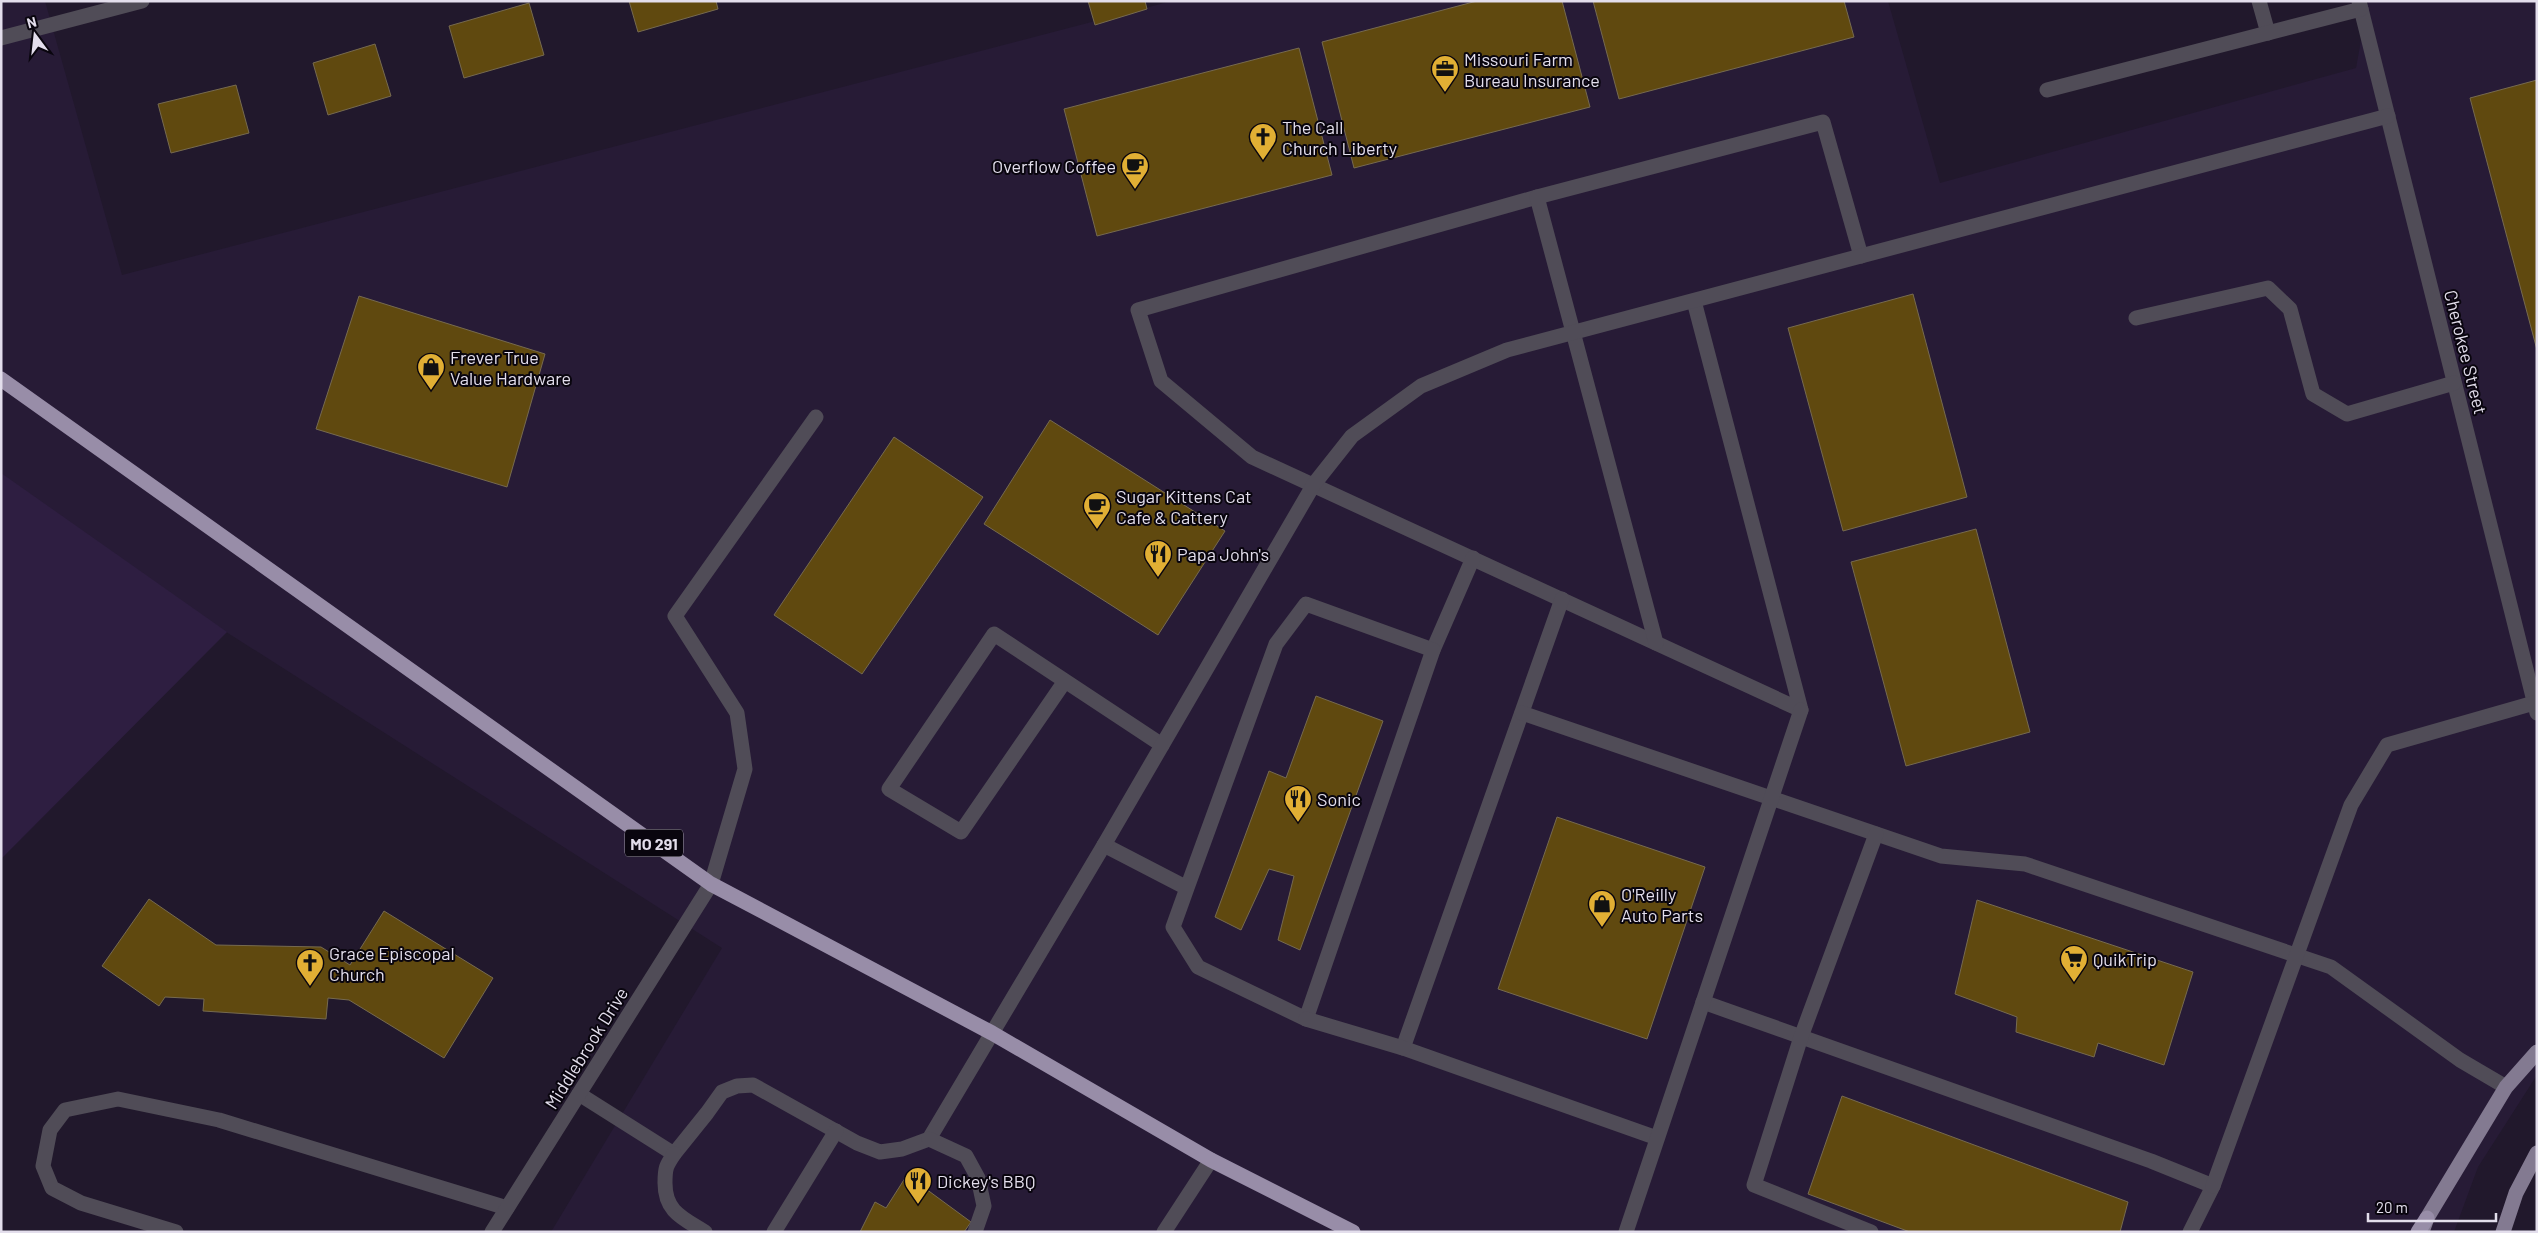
<svg xmlns="http://www.w3.org/2000/svg" width="2538" height="1233" viewBox="0 0 2538 1233" font-family="Barlow,sans-serif">
<style>
.built{fill:#271b36}
.green{fill:#2e1e41}
.building{fill:#60490f;stroke:#766a50}
.lines{fill:none;stroke-linecap:round;stroke-linejoin:round}
.minor{stroke:#504c57;stroke-width:15}
.major{stroke:#837a91;stroke-width:15}
.highway{stroke:#988da8;stroke-width:15}
.labels{text-anchor:middle;dominant-baseline:central;stroke-width:4;stroke-linejoin:round;paint-order:stroke}
.shield{fill:#09050e;stroke:#a29da9;stroke-width:1}
.shield-label{font-size:16px;font-weight:bold;fill:#e3deec}
.poi-label{font-size:18px;fill:#e3deec;stroke:#09050e;text-anchor:start}
.street-label{font-size:18px;fill:#e3deec;stroke:#09050e}
</style>
<rect width="100%" height="100%" fill="#21182c"/>
<path class="built" d="M 1,1 L 45,1 L 122,275 L 1172,1 L 1888,1 L 1940,183 L 2356,68 L 2368,1 L 2537,1 L 2537,1075 L 2478,1167 L 2454,1232 L 551,1232 L 722,948 L 35,510 L 1,484 Z"/>
<path class="green" d="M 1,473 L 227,632 L 1,859 Z"/>
<g class="building">
<path d="M 629,1 L 716,1 L 718,9 L 638,32 Z"/>
<path d="M 1088,1 L 1145,1 L 1147,9 L 1095,25 Z"/>
<path d="M 1477,1 L 1562,1 L 1590,107 L 1354,168 L 1322,42 Z"/>
<path d="M 1593,1 L 1844,1 L 1854,37 L 1619,99 Z"/>
<path d="M 529,3 L 544,55 L 464,78 L 449,26 Z"/>
<path d="M 375,44 L 391,96 L 328,115 L 313,63 Z"/>
<path d="M 1299,48 L 1332,175 L 1097,236 L 1064,109 Z"/>
<path d="M 2537,80 L 2537,350 L 2470,98 Z"/>
<path d="M 236,85 L 249,133 L 171,153 L 158,104 Z"/>
<path d="M 1913,294 L 1967,497 L 1843,531 L 1788,328 Z"/>
<path d="M 359,296 L 545,354 L 507,487 L 316,429 Z"/>
<path d="M 1050,420 L 1225,531 L 1158,635 L 984,524 Z"/>
<path d="M 894,437 L 983,497 L 862,674 L 774,615 Z"/>
<path d="M 1976,529 L 2030,732 L 1906,766 L 1851,562 Z"/>
<path d="M 1316,696 L 1383,721 L 1300,950 L 1278,940 L 1294,876 L 1269,869 L 1241,930 L 1215,917 L 1269,771 L 1286,778 Z"/>
<path d="M 1557,817 L 1705,867 L 1647,1039 L 1498,989 Z"/>
<path d="M 149,899 L 216,945 L 321,947 L 350,965 L 384,911 L 493,978 L 444,1058 L 349,1000 L 328,998 L 326,1019 L 203,1011 L 204,999 L 165,997 L 159,1006 L 102,966 Z"/>
<path d="M 1977,900 L 2193,972 L 2164,1065 L 2098,1043 L 2094,1057 L 2016,1032 L 2017,1017 L 1955,994 Z"/>
<path d="M 1842,1096 L 2128,1202 L 2120,1232 L 1910,1232 L 1808,1194 Z"/>
<path d="M 907,1175 L 971,1222 L 964,1232 L 860,1232 L 875,1202 L 886,1208 Z"/>
</g>
<g class="lines">
<g class="minor">
<path d="M 2259,1 L 2268,33"/>
<path d="M 2359,1 L 2537,713"/>
<path d="M 1,38 L 142,1"/>
<path d="M 2047,90 L 2361,9"/>
<path d="M 1537,197 L 1138,310 L 1161,381 L 1252,457 L 1801,710 L 1694,301"/>
<path d="M 2136,318 L 2268,288 L 2290,309 L 2313,394 L 2347,414 L 2454,383"/>
<path d="M 1562,599 L 1403,1048 L 1657,1138"/>
<path d="M 1656,643 L 1537,197 L 1823,122 L 1861,256"/>
<path d="M 1433,650 L 1473,558"/>
<path d="M 1065,681 L 961,832 L 889,789 L 994,634 L 1162,745"/>
<path d="M 1522,713 L 1941,856 L 2025,864 L 2331,967 L 2460,1060 L 2506,1087"/>
<path d="M 1104,845 L 1187,888 L 1276,644 L 1306,604 L 1433,650 L 1306,1019 L 1198,967 L 1173,927 L 1187,888"/>
<path d="M 1703,1002 L 2151,1161 L 2213,1186 L 2190,1232"/>
<path d="M 1306,1019 L 1403,1048"/>
<path d="M 579,1094 L 674,1154 L 707,1113 L 722,1092 L 737,1086 L 753,1085 L 857,1143 L 880,1152 L 902,1149 L 929,1139 L 1104,845 L 1314,484 L 1352,436 L 1421,386 L 1507,350 L 2388,116"/>
<path d="M 929,1139 L 966,1156 L 978,1178 L 984,1206 L 975,1232"/>
<path d="M 674,1154 C 666,1166 665,1168 665,1183 C 665,1212 683,1218 705,1232"/>
<path d="M 2213,1186 L 2351,805 L 2387,745 L 2534,703"/>
<path d="M 176,1232 L 81,1203 L 52,1188 L 43,1166 L 50,1130 L 65,1110 L 118,1099 L 219,1120 L 507,1208"/>
<path d="M 492,1232 L 711,884 L 745,769 L 737,713 L 675,616 L 816,417"/>
<path d="M 774,1232 L 836,1131"/>
<path d="M 1164,1232 L 1211,1160"/>
<path d="M 1626,1232 L 1801,710"/>
<path d="M 1871,1232 L 1754,1185 L 1801,1037 L 1876,834"/>
</g>
<g class="major">
<path d="M 2423,1229 L 2427,1218 L 2506,1087 L 2537,1052"/>
<path d="M 2503,1232 L 2516,1193 L 2537,1153"/>
</g>
<g class="highway">
<path d="M 1,379 L 711,884 L 992,1033 L 1211,1160 L 1353,1232"/>
<path d="M 2418,1232 L 2427,1218"/>
</g>
</g>
<defs>
<symbol id="office-pin" viewBox="-11 -11 22 30"><path d="M0 17L-7.5 6A9.5 9.5 0 1 1 7.5 6Z" fill="#e1af34" stroke="#09050e"/><path d="M-6-3h4V-5.5h4V-3h4V5H-6ZM-1-4.5V-3h2v-1.5ZM-6 0V1H6V0Z" fill="#111"/></symbol>
<symbol id="church-pin" viewBox="-11 -11 22 30"><path d="M0 17L-7.5 6A9.5 9.5 0 1 1 7.5 6Z" fill="#e1af34" stroke="#09050e"/><path d="M-1.2-6h2.4v3.5h3.3v2.4h-3.3V6h-2.4V-.1h-3.3v-2.4h3.3Z" fill="#111"/></symbol>
<symbol id="cafe-pin" viewBox="-11 -11 22 30"><path d="M0 17L-7.5 6A9.5 9.5 0 1 1 7.5 6Z" fill="#e1af34" stroke="#09050e"/><path d="M-5.5-4.5H6V0H3Q3 3.5 0 3.5H-2.5Q-5.5 3.5-5.5 0ZM3-3.2v2h1.7v-2ZM-6 4.5H4V6H-6Z" fill="#111"/></symbol>
<symbol id="shop-pin" viewBox="-11 -11 22 30"><path d="M0 17L-7.5 6A9.5 9.5 0 1 1 7.5 6Z" fill="#e1af34" stroke="#09050e"/><path d="M-5-2.5h2.3a2.7 3.5 0 0 1 5.4 0H5L5.5 6h-11ZM-1.5-2.5h3a1.5 2.3 0 0 0-3 0Z" fill="#111"/></symbol>
<symbol id="restaurant-pin" viewBox="-11 -11 22 30"><path d="M0 17L-7.5 6A9.5 9.5 0 1 1 7.5 6Z" fill="#e1af34" stroke="#09050e"/><path d="M-5-6h1v4h1v-4h1v4h1v-4h1v5L-1.5 .5V6h-2V.5L-5-1ZM5-6V6H3V1.5H1.5Q1.5-4 5-6Z" fill="#111"/></symbol>
<symbol id="supermarket-pin" viewBox="-11 -11 22 30"><path d="M0 17L-7.5 6A9.5 9.5 0 1 1 7.5 6Z" fill="#e1af34" stroke="#09050e"/><path d="M-6-5.5h2.5l.6 2H6L4.5 2H-2.5L-4.4-4H-6ZM-1.5 3.2a1.3 1.3 0 1 0 .1 0ZM3 3.2a1.3 1.3 0 1 0 .1 0Z" fill="#111"/></symbol>
</defs>
<g fill-rule="evenodd">
<use href="#office-pin" x="1429" y="53" width="32" height="43"/>
<use href="#church-pin" x="1247" y="121" width="32" height="43"/>
<use href="#cafe-pin" x="1119" y="150" width="32" height="43"/>
<use href="#shop-pin" x="415" y="351" width="32" height="43"/>
<use href="#cafe-pin" x="1081" y="490" width="32" height="43"/>
<use href="#restaurant-pin" x="1142" y="538" width="32" height="43"/>
<use href="#restaurant-pin" x="1282" y="783" width="32" height="43"/>
<use href="#shop-pin" x="1586" y="888" width="32" height="43"/>
<use href="#supermarket-pin" x="2058" y="943" width="32" height="43"/>
<use href="#church-pin" x="294" y="947" width="32" height="43"/>
<use href="#restaurant-pin" x="902" y="1165" width="32" height="43"/>
</g>
<g class="labels">
<rect class="shield" x="625" y="829.5" width="58" height="27" rx="4"/>
<g class="shield-label">
<text x="654" y="843">MO 291</text>
</g>
<g class="poi-label">
<text x="1464" y="59">Missouri Farm<tspan x="1464" dy="21">Bureau Insurance</tspan></text>
<text x="1282" y="127">The Call<tspan x="1282" dy="21">Church Liberty</tspan></text>
<text x="1116" y="166" text-anchor="end">Overflow Coffee</text>
<text x="450" y="357">Frever True<tspan x="450" dy="21">Value Hardware</tspan></text>
<text x="1116" y="496">Sugar Kittens Cat<tspan x="1116" dy="21">Cafe &amp; Cattery</tspan></text>
<text x="1177" y="554">Papa John's</text>
<text x="1317" y="799">Sonic</text>
<text x="1621" y="894">O'Reilly<tspan x="1621" dy="21">Auto Parts</tspan></text>
<text x="329" y="953">Grace Episcopal<tspan x="329" dy="21">Church</tspan></text>
<text x="2093" y="959">QuikTrip</text>
<text x="937" y="1181">Dickey's BBQ</text>
</g>
<g class="street-label">
<text transform="translate(2466 352) rotate(76)">Cherokee Street</text>
<text transform="translate(586 1048) rotate(-58)">Middlebrook Drive</text>
</g>
</g>
<rect width="2538" height="1233" fill="none" stroke="#e3deec" stroke-width="5"/>
<g transform="translate(35 35) rotate(345)" stroke="#09050e" stroke-width="4" paint-order="stroke">
<path d="M0-4L9 19L0 12L-9 19Z" fill="#e3deec"/>
<text y="-8" font-size="14" font-weight="bold" text-anchor="middle" fill="#e3deec">N</text>
</g>
<path d="M2368 1213v8h128v-8" fill="none" stroke="#e3deec" stroke-width="2.5"/>
<text x="2376" y="1213" font-size="15" fill="#e3deec" stroke="#09050e" stroke-width="4" paint-order="stroke">20 m</text>
</svg>
